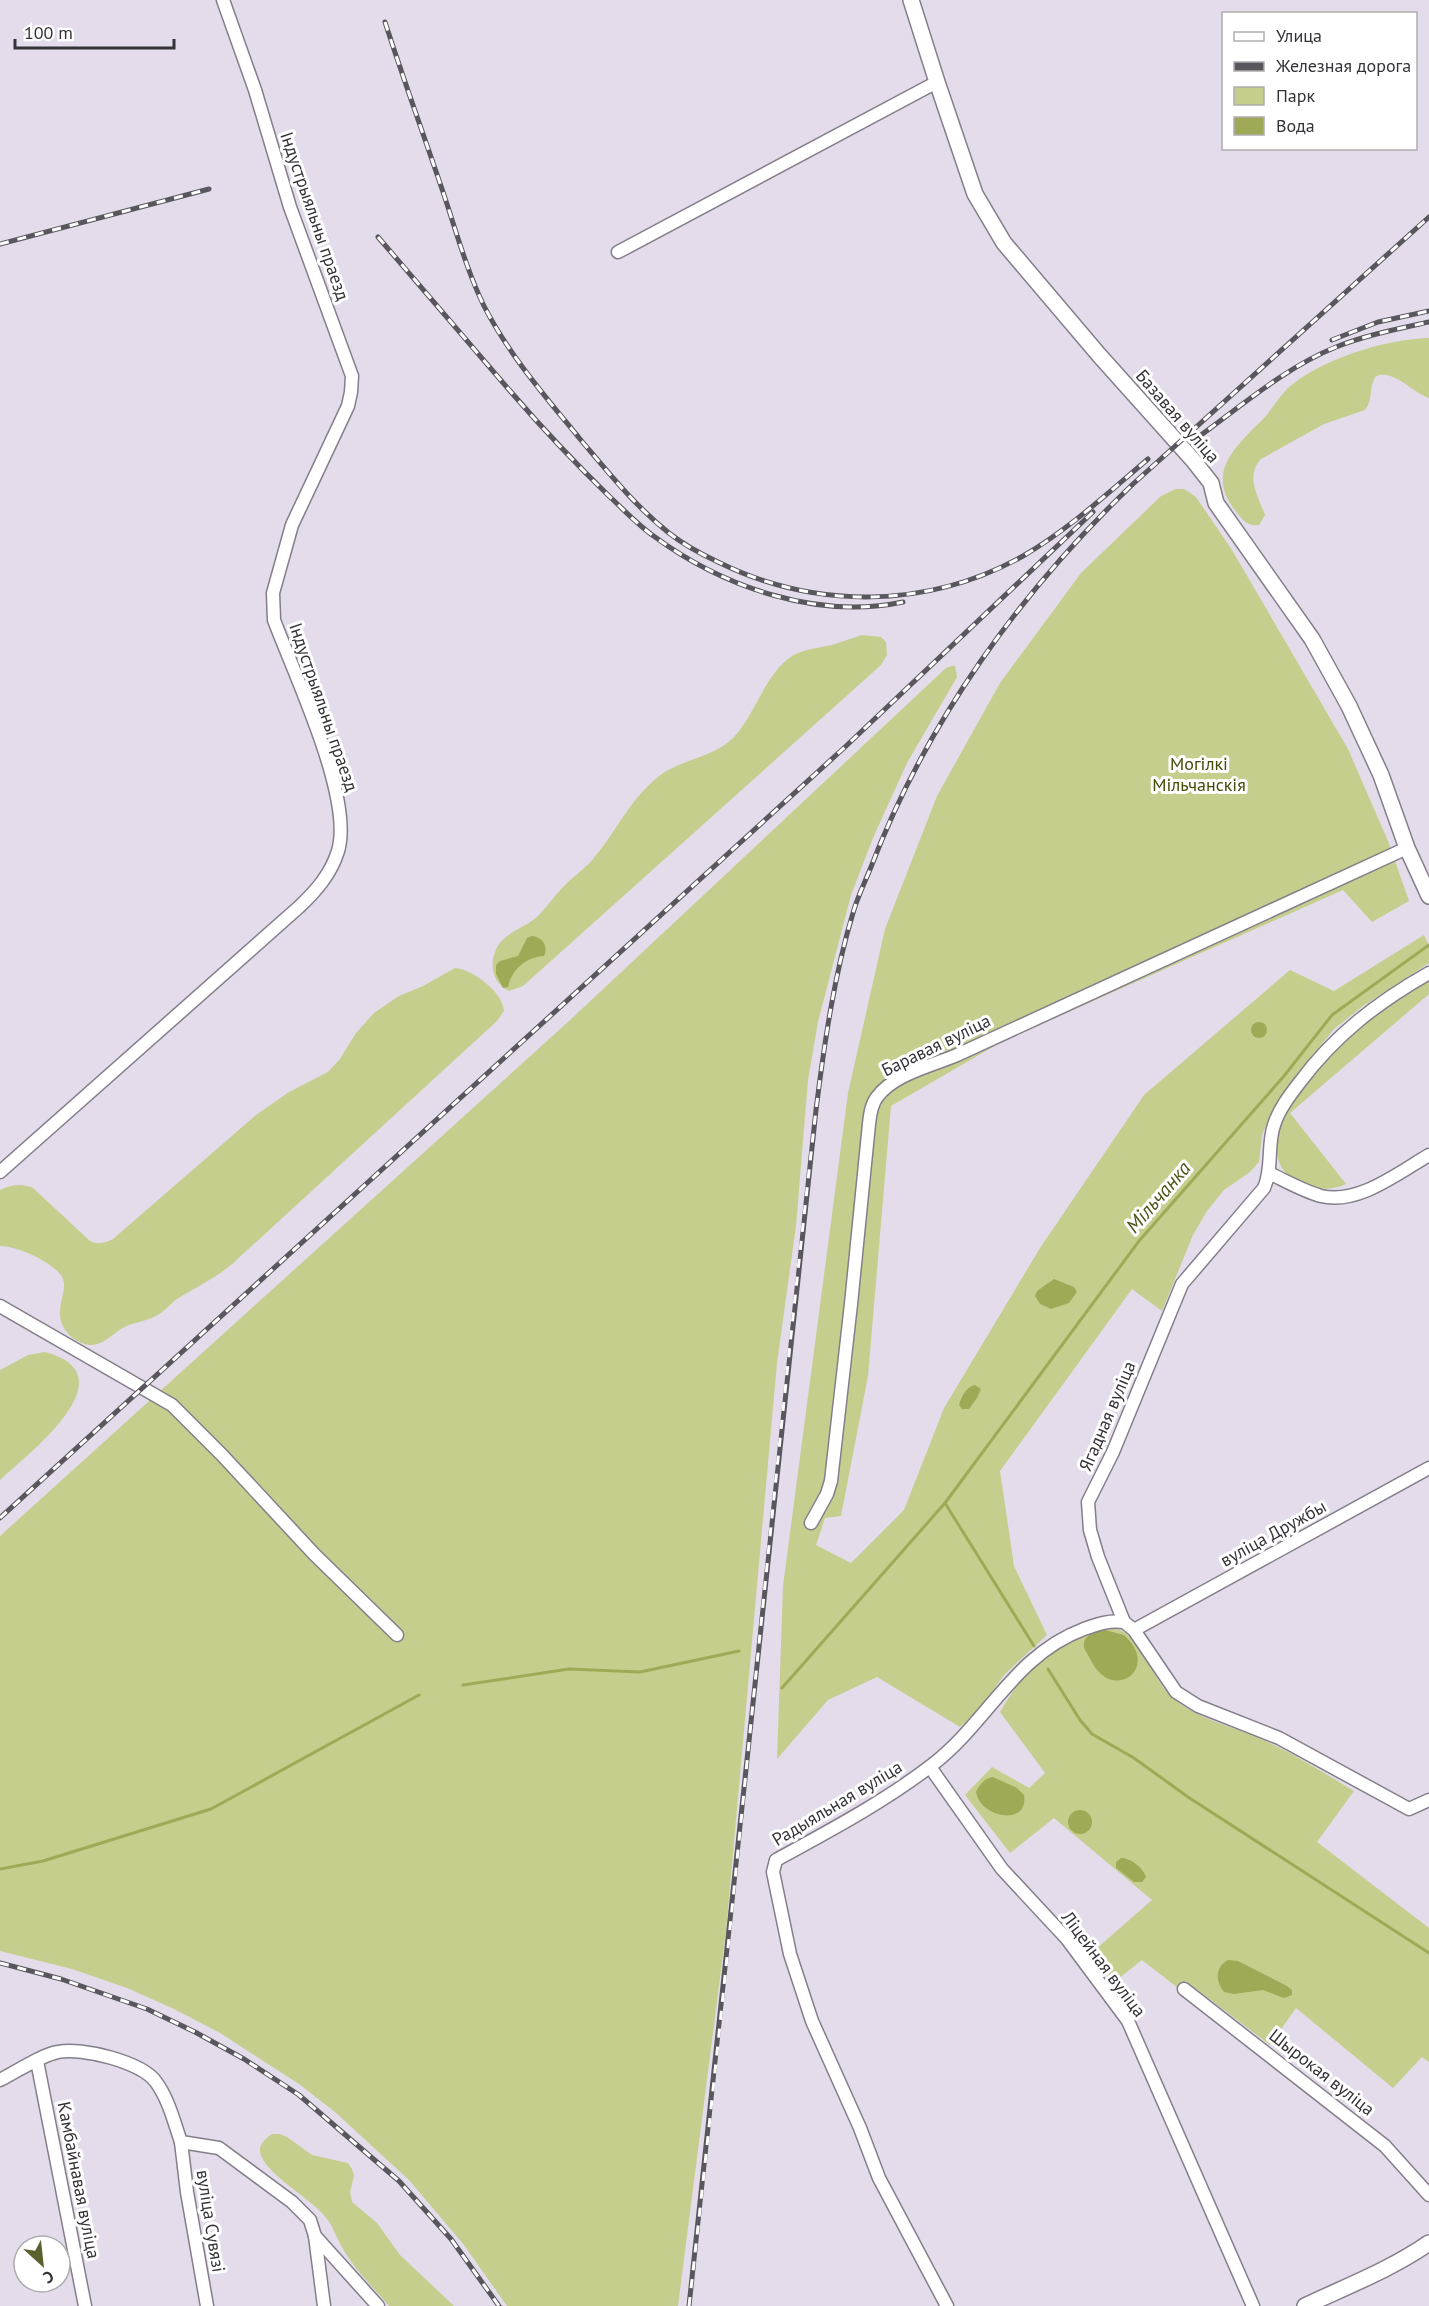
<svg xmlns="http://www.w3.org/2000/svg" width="1429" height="2306" viewBox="0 0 1429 2306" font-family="'PT Sans',sans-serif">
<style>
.green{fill:#c6ce8d}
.water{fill:#a0a955}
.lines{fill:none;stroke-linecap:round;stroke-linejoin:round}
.stream{stroke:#a0a955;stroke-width:3}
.minor-casing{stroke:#857e8a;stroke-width:15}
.tertiary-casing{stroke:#857e8a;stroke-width:18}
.minor{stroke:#fff;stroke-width:12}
.tertiary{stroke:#fff;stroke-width:15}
.rail-casing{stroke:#5a565d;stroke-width:5}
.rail{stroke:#fff;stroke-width:3;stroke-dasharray:9;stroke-linecap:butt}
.labels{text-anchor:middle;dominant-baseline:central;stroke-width:6;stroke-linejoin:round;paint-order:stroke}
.street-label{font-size:18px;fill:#363338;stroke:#fff}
.park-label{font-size:18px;fill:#464b09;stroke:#fff}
.water-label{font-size:20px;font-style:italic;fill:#4f5416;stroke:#fff}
</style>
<rect width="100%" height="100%" fill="#e4dcea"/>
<g class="green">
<path d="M 1429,338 L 1429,398 C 1413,393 1394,369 1376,376 C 1368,387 1374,399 1365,410 L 1324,424 L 1261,459 C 1245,476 1258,496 1265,515 L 1259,525 C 1247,527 1241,518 1234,509 C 1207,473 1234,448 1259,423 C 1270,413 1277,399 1288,388 C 1321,359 1386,339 1429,338 Z"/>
<path d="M 1176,489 L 1184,489 L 1196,497 L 1232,550 L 1348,749 L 1388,841 L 1409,901 L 1372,922 L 1343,890 L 1003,1041 L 891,1106 L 868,1376 L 841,1516 L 825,1518 L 816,1545 L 851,1563 L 904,1510 L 944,1408 L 1040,1248 L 1144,1095 L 1290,970 L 1334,991 L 1424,935 L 1429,945 L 1429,963 L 1363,1006 L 1334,1029 L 1310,1059 L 1271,1113 L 1262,1135 L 1259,1162 L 1250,1172 L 1224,1190 L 1207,1211 L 1193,1235 L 1162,1311 L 1132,1289 L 1000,1471 L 1014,1566 L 1047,1635 L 1004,1675 L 981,1707 L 960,1727 L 877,1677 L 828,1700 L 777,1759 L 783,1586 L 848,1093 L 885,929 L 937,796 L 1000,683 L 1081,573 L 1161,496 Z"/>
<path d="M 862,635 L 881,637 L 886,642 L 887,655 L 881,665 L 523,986 L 509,991 C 491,982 488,961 499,944 C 509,931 528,926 539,915 C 548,906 554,896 563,887 C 572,877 584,870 593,859 C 616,832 630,799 658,777 C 680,759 714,758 734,737 C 756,713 765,674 792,656 C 804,649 818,648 832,645 C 842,642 852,638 862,635 Z"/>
<path d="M 951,666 L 955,666 L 957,677 L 907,763 L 873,838 L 851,895 L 818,1022 L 808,1080 L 796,1226 L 777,1363 L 726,1931 L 678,2306 L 507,2306 L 464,2245 L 409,2180 L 335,2112 L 299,2084 L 220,2033 L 174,2009 L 127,1988 L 72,1969 L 0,1951 L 0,1536 L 569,1021 L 946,668 Z"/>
<path d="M 455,968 C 472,969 503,992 504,1011 L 497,1021 L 231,1265 C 214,1279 196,1287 177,1299 C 170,1304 164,1312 156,1316 C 145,1322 132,1322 121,1329 C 111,1335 103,1346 89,1345 C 80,1344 68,1336 64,1328 C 52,1308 71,1289 61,1275 C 50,1261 17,1246 0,1246 L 0,1190 C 13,1185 20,1183 33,1188 L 90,1241 C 99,1245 105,1243 113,1239 L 256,1115 L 289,1092 L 328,1072 L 340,1059 L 356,1033 L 374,1013 L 399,996 L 423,986 Z"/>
<path d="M 1429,981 L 1429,994 L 1290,1113 L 1346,1184 C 1326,1193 1312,1188 1294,1179 C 1285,1174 1280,1167 1278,1158 C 1266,1117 1324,1057 1353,1033 C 1376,1012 1403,997 1429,981 Z"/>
<path d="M 45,1352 C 132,1375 28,1454 0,1480 L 0,1370 L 28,1355 Z"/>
<path d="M 1109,1627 C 1142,1630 1149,1676 1171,1696 C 1197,1721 1238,1727 1270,1743 C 1299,1757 1326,1774 1354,1791 L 1317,1842 L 1429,1928 L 1429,2062 L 1422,2057 L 1393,2088 L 1296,2008 L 1270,2045 L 1186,1981 L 1178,1988 L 1142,1960 L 1113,1983 L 1096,1949 L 1152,1900 L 1054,1818 L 1010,1853 L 965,1795 L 992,1767 L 1029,1788 L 1045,1773 L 1000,1712 C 1023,1670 1061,1636 1109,1627 Z"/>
<path d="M 272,2134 L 280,2134 L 287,2137 L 312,2155 L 348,2163 L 352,2169 L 354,2176 L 350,2192 L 352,2202 L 377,2223 L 400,2255 L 454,2306 L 389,2306 C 374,2288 355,2270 343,2249 C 336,2237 332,2223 322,2213 C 308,2197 264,2173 260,2152 C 259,2144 266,2138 272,2134 Z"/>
</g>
<g class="water">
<path d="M 532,936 C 542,937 549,946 544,956 C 526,957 512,969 508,987 L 503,988 L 496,974 L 496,965 L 500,961 L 518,956 L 527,938 Z"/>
<circle cx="1259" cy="1030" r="8"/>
<path d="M 1054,1279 L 1074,1287 L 1077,1292 L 1069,1303 L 1051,1309 L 1040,1304 L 1035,1296 L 1037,1291 Z"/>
<path d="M 975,1385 L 981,1389 L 977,1398 L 969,1409 L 962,1409 L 959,1405 C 961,1397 966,1387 975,1385 Z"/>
<path d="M 1105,1630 L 1124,1635 C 1157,1665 1123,1694 1101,1674 C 1094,1668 1090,1658 1085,1650 C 1080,1636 1094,1632 1105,1630 Z"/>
<path d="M 993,1777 L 1017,1788 L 1024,1795 C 1029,1827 980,1818 976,1792 C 979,1785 985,1778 993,1777 Z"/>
<circle cx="1080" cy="1822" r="12"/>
<path d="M 1121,1858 C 1131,1858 1143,1868 1146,1877 L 1142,1882 L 1134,1882 L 1116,1868 L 1116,1862 Z"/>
<path d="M 1228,1960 L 1238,1961 L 1287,1986 L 1292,1990 L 1292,1995 L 1284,1998 L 1263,1990 L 1234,1994 L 1224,1992 C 1215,1981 1215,1967 1228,1960 Z"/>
</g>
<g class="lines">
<g class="stream">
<path d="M 945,1503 L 1034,1646"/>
<path d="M 1048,1669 L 1080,1720 L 1092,1734 L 1134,1758 L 1188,1797 L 1429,1953"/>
<path d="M 463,1685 L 569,1669 L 640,1672 L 739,1651"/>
<path d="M 782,1688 L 945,1503 L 1139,1241 L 1284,1076 L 1332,1015 L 1429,945"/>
<path d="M 0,1869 L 43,1861 L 211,1809 L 419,1695"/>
</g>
<defs>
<g id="minor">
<path d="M 618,252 L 937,82"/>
<path d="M 1429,973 C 1378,1002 1335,1035 1300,1082 C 1290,1095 1279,1109 1274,1125 C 1267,1145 1273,1168 1264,1188 L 1182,1284 L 1113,1452 L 1088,1502 L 1090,1530 L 1098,1557 L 1124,1622 L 1134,1630 L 1176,1692 L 1198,1706 L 1279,1738 L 1409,1809 L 1429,1800"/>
<path d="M 0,1172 L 299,907 C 316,891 331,874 338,851 C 354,798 294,674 274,620 L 273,593 L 292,525 L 348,406 L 351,392 L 352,376 L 290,207 L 255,90 L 223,0"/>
<path d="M 1269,1173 C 1286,1181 1303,1191 1321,1196 C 1358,1205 1398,1173 1429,1155"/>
<path d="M 0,1306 L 172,1405 L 222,1455 L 314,1554 L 397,1635"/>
<path d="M 811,1523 L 827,1494 L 831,1481 L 851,1304 L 869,1124 C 870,1115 871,1105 877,1097 C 894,1074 931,1066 957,1055 L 1407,848"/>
<path d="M 1134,1630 L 1429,1468"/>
<path d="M 930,1767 L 1002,1869 L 1067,1939 L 1128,2021 L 1253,2306"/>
<path d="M 1184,1989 L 1385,2146 L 1429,2195"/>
<path d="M 37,2061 L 85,2306"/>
<path d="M 0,2080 C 16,2072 41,2055 58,2052 C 82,2047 142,2062 156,2082 C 169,2100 174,2122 181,2142 L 219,2148 L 292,2202 L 310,2220 L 315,2236 L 378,2306"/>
<path d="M 181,2142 L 187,2192 L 207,2306"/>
<path d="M 315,2236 L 324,2306"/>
<path d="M 947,2306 L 879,2178 L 860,2128 L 812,2021 L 790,1954 L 773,1872 L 776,1860 C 829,1831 884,1802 932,1765 C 988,1722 1014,1655 1084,1629 C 1098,1624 1109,1620 1124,1622"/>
</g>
<g id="tertiary">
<path d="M 911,0 L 937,82 L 975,194 L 1004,243 L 1099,355 L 1193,460 L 1211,483 L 1216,503 L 1312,639 L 1349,706 L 1381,775 L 1407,848 L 1429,896"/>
<path d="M 1305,2306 C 1347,2286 1390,2270 1429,2243"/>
</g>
</defs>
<use href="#minor" class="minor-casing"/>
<use href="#tertiary" class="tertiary-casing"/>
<use href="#minor" class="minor"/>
<use href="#tertiary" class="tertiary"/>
<defs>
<g id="rail">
<path d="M 385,22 C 403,78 423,133 442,189 C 455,227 466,269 484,306 C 509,355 545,396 580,439 C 608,472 635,506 669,533 C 684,545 701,554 718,562 C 815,610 928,609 1023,556 C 1068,530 1108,493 1148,459"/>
<path d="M 378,237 C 423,289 467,341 511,392 C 543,429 576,464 611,498 C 625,511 639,526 655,537 C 723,587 818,620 903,602"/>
<path d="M 0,244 L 209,189"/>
<path d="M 1332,340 L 1378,322 L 1429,311"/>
<path d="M 1194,440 C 1239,408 1284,368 1336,347 C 1366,335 1398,329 1429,322"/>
<path d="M 0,1518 L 845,747 L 1093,512"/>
<path d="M 0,1963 L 61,1979 L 147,2009 L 195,2032 L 244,2059 L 299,2095 L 399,2181 L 451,2239 L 499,2306"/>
<path d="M 689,2306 C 735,1908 770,1508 816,1110 C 824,1046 834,975 853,913 C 857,898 865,882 871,867 C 927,721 1020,592 1133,484 L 1429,217"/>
</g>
</defs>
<use href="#rail" class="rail-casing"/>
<use href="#rail" class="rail"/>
</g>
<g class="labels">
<g class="street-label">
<text transform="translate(315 216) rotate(71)">Індустрыяльны праезд</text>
<text transform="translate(1178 416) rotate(49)">Базавая вуліца</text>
<text transform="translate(324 707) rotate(71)">Індустрыяльны праезд</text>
<text transform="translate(936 1045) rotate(-26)">Баравая вуліца</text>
<text transform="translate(1107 1416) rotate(-67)">Ягадная вуліца</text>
<text transform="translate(1273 1533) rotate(-29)">вуліца Дружбы</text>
<text transform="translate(837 1803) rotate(-31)">Радыяльная вуліца</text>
<text transform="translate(1104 1964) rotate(53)">Ліцейная вуліца</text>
<text transform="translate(1322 2072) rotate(38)">Шырокая вуліца</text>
<text transform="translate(79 2180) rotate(79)">Камбайнавая вуліца</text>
<text transform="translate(211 2221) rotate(81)">вуліца Сувязі</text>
</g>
<g class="park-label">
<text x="1199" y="763">Могілкі<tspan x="1199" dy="21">Мільчанскія</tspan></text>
</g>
<g class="water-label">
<text transform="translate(1158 1197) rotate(-49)">Мільчанка</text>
</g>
</g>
<rect x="1222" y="12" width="195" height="138" fill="#ffffff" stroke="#afadaf" stroke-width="1.5"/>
<rect x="1234" y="32" width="30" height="9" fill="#ffffff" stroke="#afadaf" stroke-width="1.5"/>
<text x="1276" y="42" font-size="18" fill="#363338">Улица</text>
<rect x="1234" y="62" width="30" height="9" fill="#5a565d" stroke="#afadaf" stroke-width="1.5"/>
<text x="1276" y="72" font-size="18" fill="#363338">Железная дорога</text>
<rect x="1234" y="87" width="30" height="18" fill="#c6ce8d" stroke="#afadaf" stroke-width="1.5"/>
<text x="1276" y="102" font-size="18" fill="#363338">Парк</text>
<rect x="1234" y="117" width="30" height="18" fill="#a0a955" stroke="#afadaf" stroke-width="1.5"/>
<text x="1276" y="132" font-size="18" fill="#363338">Вода</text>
<g transform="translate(42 2264) rotate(153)"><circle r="28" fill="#ffffff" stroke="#afadaf" stroke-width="1.5"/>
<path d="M0-4.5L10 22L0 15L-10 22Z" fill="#5b602e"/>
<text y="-9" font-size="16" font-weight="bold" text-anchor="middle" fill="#363338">С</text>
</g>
<path d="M15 39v9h159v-9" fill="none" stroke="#363338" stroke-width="3"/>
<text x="24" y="39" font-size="18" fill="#363338" stroke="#ffffff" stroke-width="4.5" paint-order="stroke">100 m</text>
</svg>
